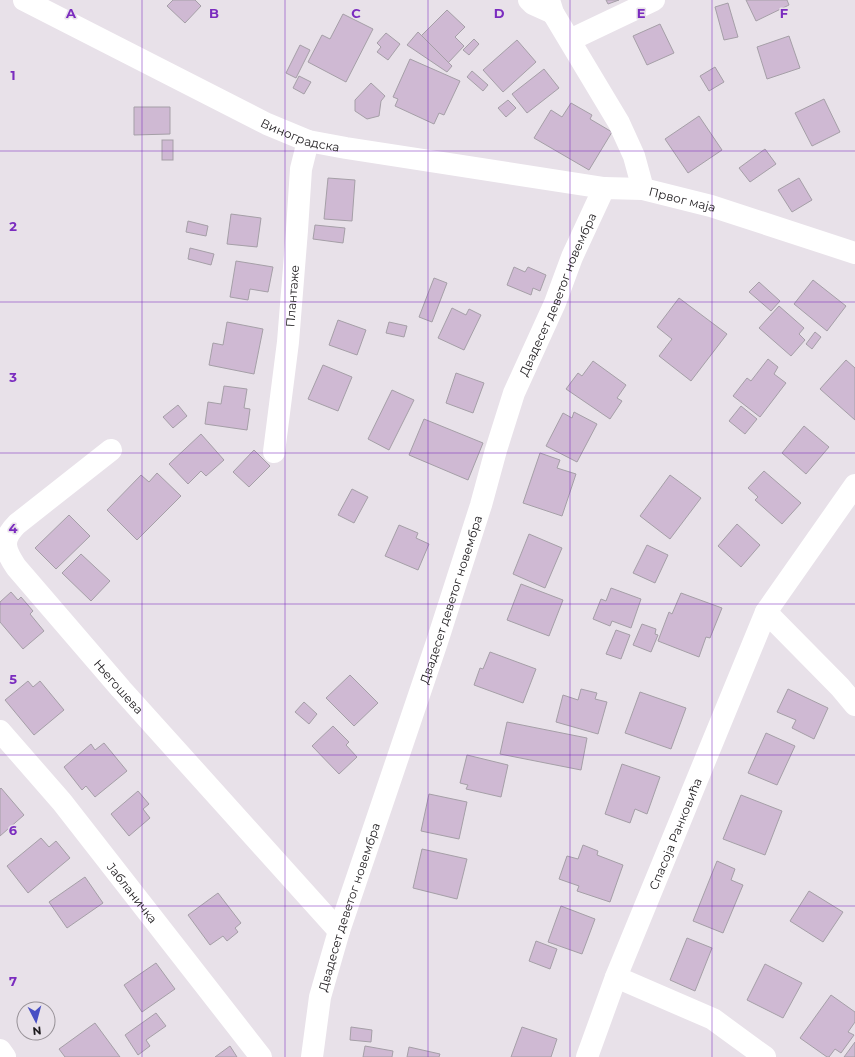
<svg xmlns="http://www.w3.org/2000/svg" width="855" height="1057" viewBox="0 0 855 1057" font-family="Montserrat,sans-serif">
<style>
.building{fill:#cfb9d3;stroke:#a59fa7}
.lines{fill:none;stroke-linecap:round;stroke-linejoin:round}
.street{stroke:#fff;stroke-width:22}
.grid{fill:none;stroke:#7b2cbf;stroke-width:1;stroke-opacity:0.55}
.labels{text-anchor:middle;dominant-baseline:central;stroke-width:3;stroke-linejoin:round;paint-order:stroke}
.street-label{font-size:12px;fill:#1d1a1d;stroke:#e8e1e9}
.grid-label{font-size:13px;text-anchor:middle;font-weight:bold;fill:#7b2cbf;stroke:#e8e1e9;stroke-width:3;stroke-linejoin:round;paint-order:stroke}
</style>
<rect width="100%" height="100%" fill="#e8e1e9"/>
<g class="building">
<path d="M 173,0 L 195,0 L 201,6 L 185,23 L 167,6 Z"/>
<path d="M 606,0 L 619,0 L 608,4 Z"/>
<path d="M 746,0 L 787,0 L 789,5 L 756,21 Z"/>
<path d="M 728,3 L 738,37 L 724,40 L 715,7 Z"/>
<path d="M 447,10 L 465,27 L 455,37 L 464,46 L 448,63 L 421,36 Z"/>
<path d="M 343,14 L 373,29 L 346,82 L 308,62 L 322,35 L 330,39 Z"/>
<path d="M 660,24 L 674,53 L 647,65 L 633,36 Z"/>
<path d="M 418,32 L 452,66 L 447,72 L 407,45 Z"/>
<path d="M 386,33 L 400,44 L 388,60 L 377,52 L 381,47 L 377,43 Z"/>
<path d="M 789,36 L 800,68 L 767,79 L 757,47 Z"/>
<path d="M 474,39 L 479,44 L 469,55 L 463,50 Z"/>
<path d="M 517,40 L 536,62 L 503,92 L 483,70 Z"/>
<path d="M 300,45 L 310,50 L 296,78 L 286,73 Z"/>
<path d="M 410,59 L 460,81 L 444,115 L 439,113 L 434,124 L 395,106 L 398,99 L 393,97 Z"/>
<path d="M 715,67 L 724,82 L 709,91 L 700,76 Z"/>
<path d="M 544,69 L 559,88 L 527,113 L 512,94 Z"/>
<path d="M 472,71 L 488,85 L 483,91 L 467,77 Z"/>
<path d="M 299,76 L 311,82 L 304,94 L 293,88 Z"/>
<path d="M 371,83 L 385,96 L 381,101 L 379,116 L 367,119 L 355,111 L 355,100 Z"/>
<path d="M 824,99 L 840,132 L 812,146 L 795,113 Z"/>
<path d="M 508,100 L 516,108 L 506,117 L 498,108 Z"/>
<path d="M 571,103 L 592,115 L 590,119 L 612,132 L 589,170 L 534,138 L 551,110 L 562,117 Z"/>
<path d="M 134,107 L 170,107 L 170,134 L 134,135 Z"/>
<path d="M 699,116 L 722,150 L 688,173 L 665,139 Z"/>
<rect x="162" y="140" width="11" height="20"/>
<path d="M 765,149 L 776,164 L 750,182 L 739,168 Z"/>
<path d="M 328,178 L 355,180 L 352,221 L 324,219 Z"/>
<path d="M 799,178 L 812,200 L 792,212 L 778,190 Z"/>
<path d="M 231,214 L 261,218 L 257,247 L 227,244 Z"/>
<path d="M 188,221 L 208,226 L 206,236 L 186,232 Z"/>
<path d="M 315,225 L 345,228 L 343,243 L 313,239 Z"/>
<path d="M 190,248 L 214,254 L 211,265 L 188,259 Z"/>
<path d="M 236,261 L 273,267 L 268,292 L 250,289 L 248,300 L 230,297 Z"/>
<path d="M 514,267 L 525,272 L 528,267 L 546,275 L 540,291 L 533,288 L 531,295 L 507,285 Z"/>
<path d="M 434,278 L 447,283 L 432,322 L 419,317 Z"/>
<path d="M 813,280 L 846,306 L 827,331 L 794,304 Z"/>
<path d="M 759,282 L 780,301 L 771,311 L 749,292 Z"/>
<path d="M 679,298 L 727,334 L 691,381 L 659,356 L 672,339 L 657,327 Z"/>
<path d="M 779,306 L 804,328 L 799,334 L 805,340 L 791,356 L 759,328 Z"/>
<path d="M 452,308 L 466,315 L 469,309 L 481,315 L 464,350 L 438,338 Z"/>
<path d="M 338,320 L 366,330 L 357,355 L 329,345 Z"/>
<path d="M 227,322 L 263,329 L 254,374 L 209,365 L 213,343 L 223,345 Z"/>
<path d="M 389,322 L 407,326 L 404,337 L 386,333 Z"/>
<path d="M 815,332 L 821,337 L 812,349 L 806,344 Z"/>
<path d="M 768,359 L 778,367 L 774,374 L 786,383 L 760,417 L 733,396 L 747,378 L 751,381 Z"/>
<path d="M 846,360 L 855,368 L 855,420 L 820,389 Z"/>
<path d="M 593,361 L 626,385 L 617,398 L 622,401 L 610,419 L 566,389 L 578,373 L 582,376 Z"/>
<path d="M 323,365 L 352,377 L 338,411 L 308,399 Z"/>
<path d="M 456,373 L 484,383 L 473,413 L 446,403 Z"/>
<path d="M 224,386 L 247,389 L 244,408 L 250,409 L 247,430 L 205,424 L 208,402 L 221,404 Z"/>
<path d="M 392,390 L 414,400 L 389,450 L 368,439 Z"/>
<path d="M 178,405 L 187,416 L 173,428 L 163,417 Z"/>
<path d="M 741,406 L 757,419 L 745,434 L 729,421 Z"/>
<path d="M 574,412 L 597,424 L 577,462 L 546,446 L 563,413 L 572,418 Z"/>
<path d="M 424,419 L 483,443 L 468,480 L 409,455 Z"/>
<path d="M 804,426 L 829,447 L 806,474 L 782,453 Z"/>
<path d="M 201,434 L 224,460 L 206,476 L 201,471 L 188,484 L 169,464 Z"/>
<path d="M 254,450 L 270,466 L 249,487 L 233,472 Z"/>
<path d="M 540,453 L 560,460 L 557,468 L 576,474 L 562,516 L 523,503 Z"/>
<path d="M 764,471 L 801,503 L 782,524 L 755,500 L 758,497 L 748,488 Z"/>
<path d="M 157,473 L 181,496 L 137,540 L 107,510 L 141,475 L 149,482 Z"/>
<path d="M 670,475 L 701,498 L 670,539 L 640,516 Z"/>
<path d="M 352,489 L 368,497 L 354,523 L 338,515 Z"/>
<path d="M 69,515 L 90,536 L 56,569 L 35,548 Z"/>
<path d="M 737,524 L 760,545 L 741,567 L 718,546 Z"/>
<path d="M 399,525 L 418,533 L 416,538 L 429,544 L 418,570 L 385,556 Z"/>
<path d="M 529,534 L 562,548 L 545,588 L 513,574 Z"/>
<path d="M 647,545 L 668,555 L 655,583 L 633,573 Z"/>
<path d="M 81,554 L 110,581 L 91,601 L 62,573 Z"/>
<path d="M 521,584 L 563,600 L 549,636 L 507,620 Z"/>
<path d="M 611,588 L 641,599 L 631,628 L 612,621 L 610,626 L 593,619 L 601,599 L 606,601 Z"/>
<path d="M 11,592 L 18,600 L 21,597 L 33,611 L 30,614 L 44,631 L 23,649 L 0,622 L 0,602 Z"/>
<path d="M 681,593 L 722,608 L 710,638 L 706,637 L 699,657 L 658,641 L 669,612 L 672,614 Z"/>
<path d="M 642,624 L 656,629 L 655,634 L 658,635 L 651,652 L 633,645 Z"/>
<path d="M 616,630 L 630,635 L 621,659 L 606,654 Z"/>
<path d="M 490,652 L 536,669 L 523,703 L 474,685 L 480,668 L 483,669 Z"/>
<path d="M 350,675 L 378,703 L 354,726 L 326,698 Z"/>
<path d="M 28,681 L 33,687 L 40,681 L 64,710 L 34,735 L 5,700 Z"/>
<path d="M 581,689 L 597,693 L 595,699 L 607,702 L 598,734 L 556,722 L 563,695 L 578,700 Z"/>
<path d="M 788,689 L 828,708 L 814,739 L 792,728 L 796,720 L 777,712 Z"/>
<path d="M 640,692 L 686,708 L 671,749 L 625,733 Z"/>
<path d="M 304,702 L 317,714 L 309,724 L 295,712 Z"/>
<path d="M 507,722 L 587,738 L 581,770 L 500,754 Z"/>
<path d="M 333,726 L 349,742 L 346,745 L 357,757 L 339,774 L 312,746 Z"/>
<path d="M 766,733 L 795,746 L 777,785 L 748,773 Z"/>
<path d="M 104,743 L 127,771 L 95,797 L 86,786 L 82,790 L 64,767 L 91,744 L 95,750 Z"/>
<path d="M 467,755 L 508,765 L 501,797 L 466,789 L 468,785 L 460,783 Z"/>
<path d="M 622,764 L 660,777 L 647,814 L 635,809 L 630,823 L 605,814 Z"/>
<path d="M 1,788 L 24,815 L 0,836 L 0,789 Z"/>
<path d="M 138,791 L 149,804 L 143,809 L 150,818 L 129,836 L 111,814 Z"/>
<path d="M 429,794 L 467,802 L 459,839 L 421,831 Z"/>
<path d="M 741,795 L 782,811 L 765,855 L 723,839 Z"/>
<path d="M 41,838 L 49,847 L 56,841 L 70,858 L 28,893 L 7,866 Z"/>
<path d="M 583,845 L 598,851 L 597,855 L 623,865 L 610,902 L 577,891 L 579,886 L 559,879 L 567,856 L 578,859 Z"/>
<path d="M 422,849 L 467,859 L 457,899 L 413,888 Z"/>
<path d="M 717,861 L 735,869 L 731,880 L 743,885 L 723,933 L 693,921 Z"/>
<path d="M 85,877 L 103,903 L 67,928 L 49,902 Z"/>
<path d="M 809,891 L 843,912 L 823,942 L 790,921 Z"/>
<path d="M 218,893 L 241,923 L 235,928 L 238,932 L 227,941 L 223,936 L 210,945 L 188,915 Z"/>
<path d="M 561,906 L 595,919 L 582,954 L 548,942 Z"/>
<path d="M 687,938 L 712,948 L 695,991 L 670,980 Z"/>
<path d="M 536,941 L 557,949 L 550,969 L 529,961 Z"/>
<path d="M 156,963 L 175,989 L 142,1012 L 124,985 Z"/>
<path d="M 765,964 L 802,983 L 783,1018 L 747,1000 Z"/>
<path d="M 831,995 L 855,1012 L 855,1022 L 848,1032 L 854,1035 L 841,1053 L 835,1049 L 829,1057 L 827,1057 L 800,1038 Z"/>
<path d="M 156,1013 L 166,1026 L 146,1040 L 150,1046 L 138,1055 L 125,1035 Z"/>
<path d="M 95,1023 L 120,1057 L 65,1057 L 59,1049 Z"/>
<path d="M 351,1027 L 372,1030 L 371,1042 L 350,1040 Z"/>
<path d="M 522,1027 L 557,1039 L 551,1057 L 511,1057 Z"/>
<path d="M 855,1042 L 855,1057 L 844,1057 Z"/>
<path d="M 230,1046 L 237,1057 L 215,1057 Z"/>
<path d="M 365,1046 L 393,1051 L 392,1057 L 363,1057 Z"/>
<path d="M 409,1047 L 440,1054 L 439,1057 L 407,1057 Z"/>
</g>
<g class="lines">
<g class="street">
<path id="s1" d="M 24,0 L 267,124 L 308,141 L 346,148 L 604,188"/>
<path d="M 529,0 L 533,4 L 553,13"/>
<path id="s2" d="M 549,0 L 553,13 L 619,123 L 634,156 L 643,189 L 711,206 L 855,253"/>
<path d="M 570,40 L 654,0"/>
<path id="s3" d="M 111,450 L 17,524 C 1,540 4,549 16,567 L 121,689 L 339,931"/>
<path id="s4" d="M 274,452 L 288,342 L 297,230 L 301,169 L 308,141"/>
<path d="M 766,612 L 840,687 L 855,705"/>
<path id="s5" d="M 0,731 L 62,802 L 261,1057"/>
<path d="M 616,977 L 713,1019 L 765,1057"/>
<path d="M 0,1050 L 5,1057"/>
<path id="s6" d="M 312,1057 L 320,997 L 339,931 L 437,642 L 481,505 L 496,450 L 514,393 L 555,303 L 572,257 L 604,188 L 643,189"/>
<path id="s7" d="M 587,1057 L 616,977 L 766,612 L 855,485"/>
</g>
</g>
<path class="grid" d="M 142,0 L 142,1057M 285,0 L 285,1057M 428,0 L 428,1057M 570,0 L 570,1057M 712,0 L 712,1057M 0,151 L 855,151M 0,302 L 855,302M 0,453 L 855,453M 0,604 L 855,604M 0,755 L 855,755M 0,906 L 855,906"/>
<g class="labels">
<g class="street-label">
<text stroke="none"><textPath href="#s1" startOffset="308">Виноградска</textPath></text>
<text stroke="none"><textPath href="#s2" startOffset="253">Првог маја</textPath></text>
<text stroke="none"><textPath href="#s6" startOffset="803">Двадесет деветог новембра</textPath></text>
<text stroke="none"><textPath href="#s4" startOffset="157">Плантаже</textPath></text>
<text stroke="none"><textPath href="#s6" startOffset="479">Двадесет деветог новембра</textPath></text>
<text stroke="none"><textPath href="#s3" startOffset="326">Његошева</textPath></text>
<text stroke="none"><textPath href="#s7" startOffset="240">Спасоја Ранковића</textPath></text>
<text stroke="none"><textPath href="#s5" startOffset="209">Јабланичка</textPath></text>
<text stroke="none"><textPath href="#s6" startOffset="155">Двадесет деветог новембра</textPath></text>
</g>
</g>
<g class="grid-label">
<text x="71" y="18">A</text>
<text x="214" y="18">B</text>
<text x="356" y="18">C</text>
<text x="499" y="18">D</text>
<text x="641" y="18">E</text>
<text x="784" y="18">F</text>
<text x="13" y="80">1</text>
<text x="13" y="231">2</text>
<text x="13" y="382">3</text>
<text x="13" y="533">4</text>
<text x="13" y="684">5</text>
<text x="13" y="835">6</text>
<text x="13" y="986">7</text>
</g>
<g transform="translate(36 1021) rotate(174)"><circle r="19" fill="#e8e1e9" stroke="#979197"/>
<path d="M0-3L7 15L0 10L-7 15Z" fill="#484fc4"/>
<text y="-6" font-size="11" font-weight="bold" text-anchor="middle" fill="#1d1a1d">N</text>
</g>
</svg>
